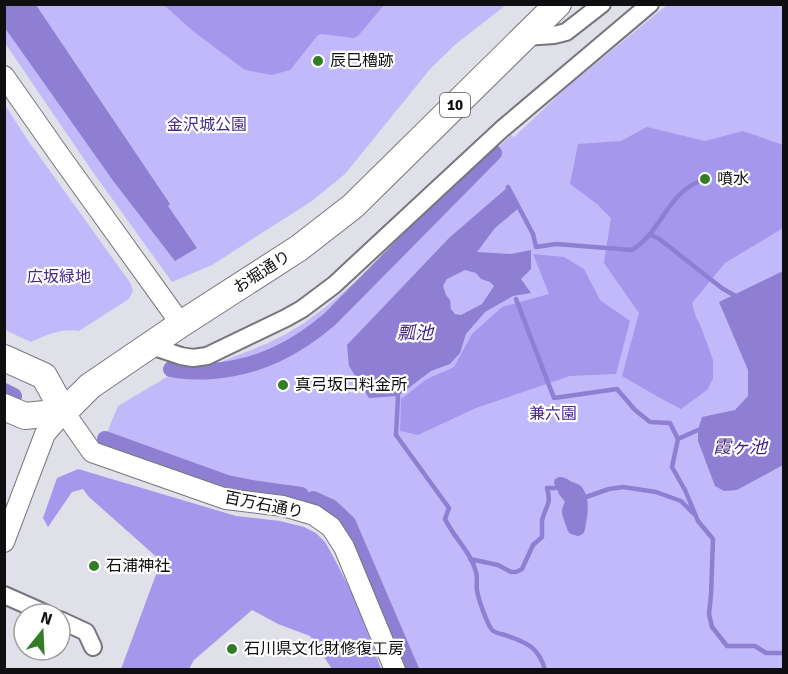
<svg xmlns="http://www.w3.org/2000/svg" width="788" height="674" viewBox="0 0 788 674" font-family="Signika,'Noto Sans JP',sans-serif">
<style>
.green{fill:#c2b9fa}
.forest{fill:#a597ec}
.water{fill:#8e7fd2;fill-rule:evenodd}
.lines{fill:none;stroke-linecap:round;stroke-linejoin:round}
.stream{stroke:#8e7fd2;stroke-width:4.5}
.canal{stroke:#8e7fd2;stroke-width:16}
.minor-casing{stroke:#77767e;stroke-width:20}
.tertiary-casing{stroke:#77767e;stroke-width:22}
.primary-casing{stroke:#77767e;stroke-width:28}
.minor{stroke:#fff;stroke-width:16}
.tertiary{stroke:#fff;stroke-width:20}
.primary{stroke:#fff;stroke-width:26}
.poi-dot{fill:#337e25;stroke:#fff;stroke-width:2}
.labels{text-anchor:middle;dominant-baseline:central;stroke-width:4.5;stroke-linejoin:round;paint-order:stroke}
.shield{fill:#fff;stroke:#575658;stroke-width:1.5}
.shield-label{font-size:15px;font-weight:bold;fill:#0f0e11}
.poi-label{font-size:16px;fill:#0f0e11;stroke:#fff;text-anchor:start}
.park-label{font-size:16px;fill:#46298b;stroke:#fff}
.street-label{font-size:16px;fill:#0f0e11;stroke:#fff}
.water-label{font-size:18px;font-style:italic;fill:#3e1f81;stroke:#fff}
</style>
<rect width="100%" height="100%" fill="#e0e0e8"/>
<g class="green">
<path d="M 4,5 L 506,5 L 456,44 L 431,68 L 345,174 L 312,201 L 212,265 L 172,282 L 90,168 L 5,43 Z"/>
<path d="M 667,5 L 783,5 L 783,669 L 412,669 L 355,532 L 346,519 L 335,508 L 321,500 L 301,493 L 252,488 L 227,482 L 105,437 L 118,406 L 172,374 L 169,370 L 172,368 L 185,370 L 203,369 L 266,344 L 286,334 L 304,323 L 327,306 L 375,265 L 511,135 L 514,137 L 566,88 Z"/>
<path d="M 5,105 L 27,139 L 131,284 L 133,291 L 129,299 L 79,331 C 62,328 46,335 31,342 L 5,330 Z"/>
</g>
<g class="forest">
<path d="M 164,5 L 384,5 L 358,36 L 353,38 L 322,34 L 318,35 L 290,70 L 272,75 L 245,70 L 194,32 Z"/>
<path d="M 647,127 L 705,141 L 743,131 L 783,145 L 783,228 L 725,263 L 692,303 L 696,317 L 701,327 L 713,360 L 713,379 L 707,390 L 681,409 L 660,398 L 622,376 L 639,313 L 604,263 L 611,218 L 597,204 L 570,184 L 578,144 L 621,141 Z"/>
<path d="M 533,254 L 564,257 L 584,269 L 600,300 L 630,321 L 616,374 L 570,376 L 476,408 L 418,435 L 400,431 L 401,399 L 427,379 L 454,367 L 472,334 L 502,307 L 549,294 Z"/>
<path d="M 78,469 L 236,516 L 280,521 L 304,527 L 316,533 L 325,542 L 334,558 L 356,601 L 381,669 L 332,669 L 310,636 L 278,624 L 252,610 L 194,660 L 189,669 L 121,669 L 161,561 L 88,496 L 83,489 L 72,492 L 48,527 L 43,518 L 57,478 Z"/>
</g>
<g class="water">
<path d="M 4,5 L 36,5 L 170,204 L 168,206 L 197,248 L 175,261 L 114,182 L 5,28 Z"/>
<path d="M 508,187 L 520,207 L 495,228 L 477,252 L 511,254 L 531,250 L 531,269 L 521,279 L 531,293 L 513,296 L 485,312 L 466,334 L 460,353 L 450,364 L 431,371 L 398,396 L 369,398 L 349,366 L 347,345 L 449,238 ZM 465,270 L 476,273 L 481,279 L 490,282 L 494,286 L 482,304 L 461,315 L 455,314 L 451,309 L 450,300 L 446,295 L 443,286 L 447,279 Z"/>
<path d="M 781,272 L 784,272 L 783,465 L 737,490 L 724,491 L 715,486 L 698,441 L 698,430 L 702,417 L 735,410 L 748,396 L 748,370 L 719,302 Z"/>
<path d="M 559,477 C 565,477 567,479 572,482 C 575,483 578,484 581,486 C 592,499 587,519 584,533 L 579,536 C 567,534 569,533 565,523 C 562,513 560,512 565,502 L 559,494 L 554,483 L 555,479 Z"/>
</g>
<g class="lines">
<g class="stream">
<path d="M 508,187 L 533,234 L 536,247 L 556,244 L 632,250 C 662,231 667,194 700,181"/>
<path d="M 650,235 L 658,238 L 723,289 L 734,295"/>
<path d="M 516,299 L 554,398 L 617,389 L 635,410 L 650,422 L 670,423 L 678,439 L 698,430"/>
<path d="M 398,396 L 396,435 L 449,508 L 445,519 C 454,538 471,552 476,572 C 478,578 476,584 477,590 C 478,598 487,624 492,630 C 495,633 501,634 505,635 C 526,642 539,647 545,670"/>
<path d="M 678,439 L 672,467 L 685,490 L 698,521 L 713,539 L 711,595 L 709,614 L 712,627 L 727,646 L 755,646 L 766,653 L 784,653"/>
<path d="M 586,497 L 609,489 L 623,487 L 656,492 L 681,501 L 694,514"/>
<path d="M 470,559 L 498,565 L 511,572 L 516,572 L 522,569 L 533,545 L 542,537 C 542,532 542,526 542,521 C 545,505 552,507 547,488 L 555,488"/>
</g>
<g class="canal">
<path d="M 171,369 C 184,372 199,372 213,371 C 259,367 295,349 330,319 L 494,153"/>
<path d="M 4,391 L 14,396"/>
<path d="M 105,439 L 227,483 L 252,488 L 301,495"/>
<path d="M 313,499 L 331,507 L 348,523 L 411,670"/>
</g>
<defs>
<g id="minor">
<path d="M 525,37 L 554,35 L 566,32 L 602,4"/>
<path d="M 148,345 L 181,356 L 193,358 L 207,356 L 286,318 L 302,309 L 334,285 L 502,129 L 650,4"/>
<path d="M 4,595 L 47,614"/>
<path d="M 60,620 L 86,632 L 93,647"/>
</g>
<g id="tertiary">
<path d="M 4,76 L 58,153 L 181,324"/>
<path d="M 4,542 L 45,434 L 64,412 L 92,452 L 226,499 L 283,506 L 314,515 L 331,527 L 344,547 L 395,670"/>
</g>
<g id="primary">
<path d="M 4,358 L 44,376 L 64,412"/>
<path d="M 4,407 L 25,416 L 64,412"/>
<path d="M 64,412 L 90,386 L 181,324 L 299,248 L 353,206 L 558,4"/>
</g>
</defs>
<use href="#minor" class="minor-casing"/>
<use href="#tertiary" class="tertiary-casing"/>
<use href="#primary" class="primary-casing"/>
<use href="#minor" class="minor"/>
<use href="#tertiary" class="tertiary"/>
<use href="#primary" class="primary"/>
</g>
<g class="poi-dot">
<circle cx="318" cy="61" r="6"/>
<circle cx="705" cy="179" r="6"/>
<circle cx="283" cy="385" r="6"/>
<circle cx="94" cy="566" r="6"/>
<circle cx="232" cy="649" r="6"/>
</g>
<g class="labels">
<rect class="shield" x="440" y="93" width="30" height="24" rx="4.5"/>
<g class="shield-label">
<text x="455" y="105">10</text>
</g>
<g class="poi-label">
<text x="330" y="61">辰巳櫓跡</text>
<text x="717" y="179">噴水</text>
<text x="295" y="385">真弓坂口料金所</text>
<text x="106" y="566">石浦神社</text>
<text x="244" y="649">石川県文化財修復工房</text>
</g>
<g class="park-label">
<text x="207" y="125">金沢城公園</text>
<text x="59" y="277">広坂緑地</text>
<text x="553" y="414">兼六園</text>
</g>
<g class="street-label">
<text transform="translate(262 272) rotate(-33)">お堀通り</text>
<text transform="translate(264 505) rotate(11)">百万石通り</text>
</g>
<g class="water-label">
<text x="415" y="333">瓢池</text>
<text x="740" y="447">霞ヶ池</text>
</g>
</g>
<rect width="788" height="674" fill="none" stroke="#0f0e11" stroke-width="12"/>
<g transform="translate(42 632) rotate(18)"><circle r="28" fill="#ffffff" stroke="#9f9fa0" stroke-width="1.5"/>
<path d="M0-4.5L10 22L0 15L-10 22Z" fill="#337e25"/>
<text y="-9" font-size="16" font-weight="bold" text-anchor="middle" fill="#0f0e11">N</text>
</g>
</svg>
